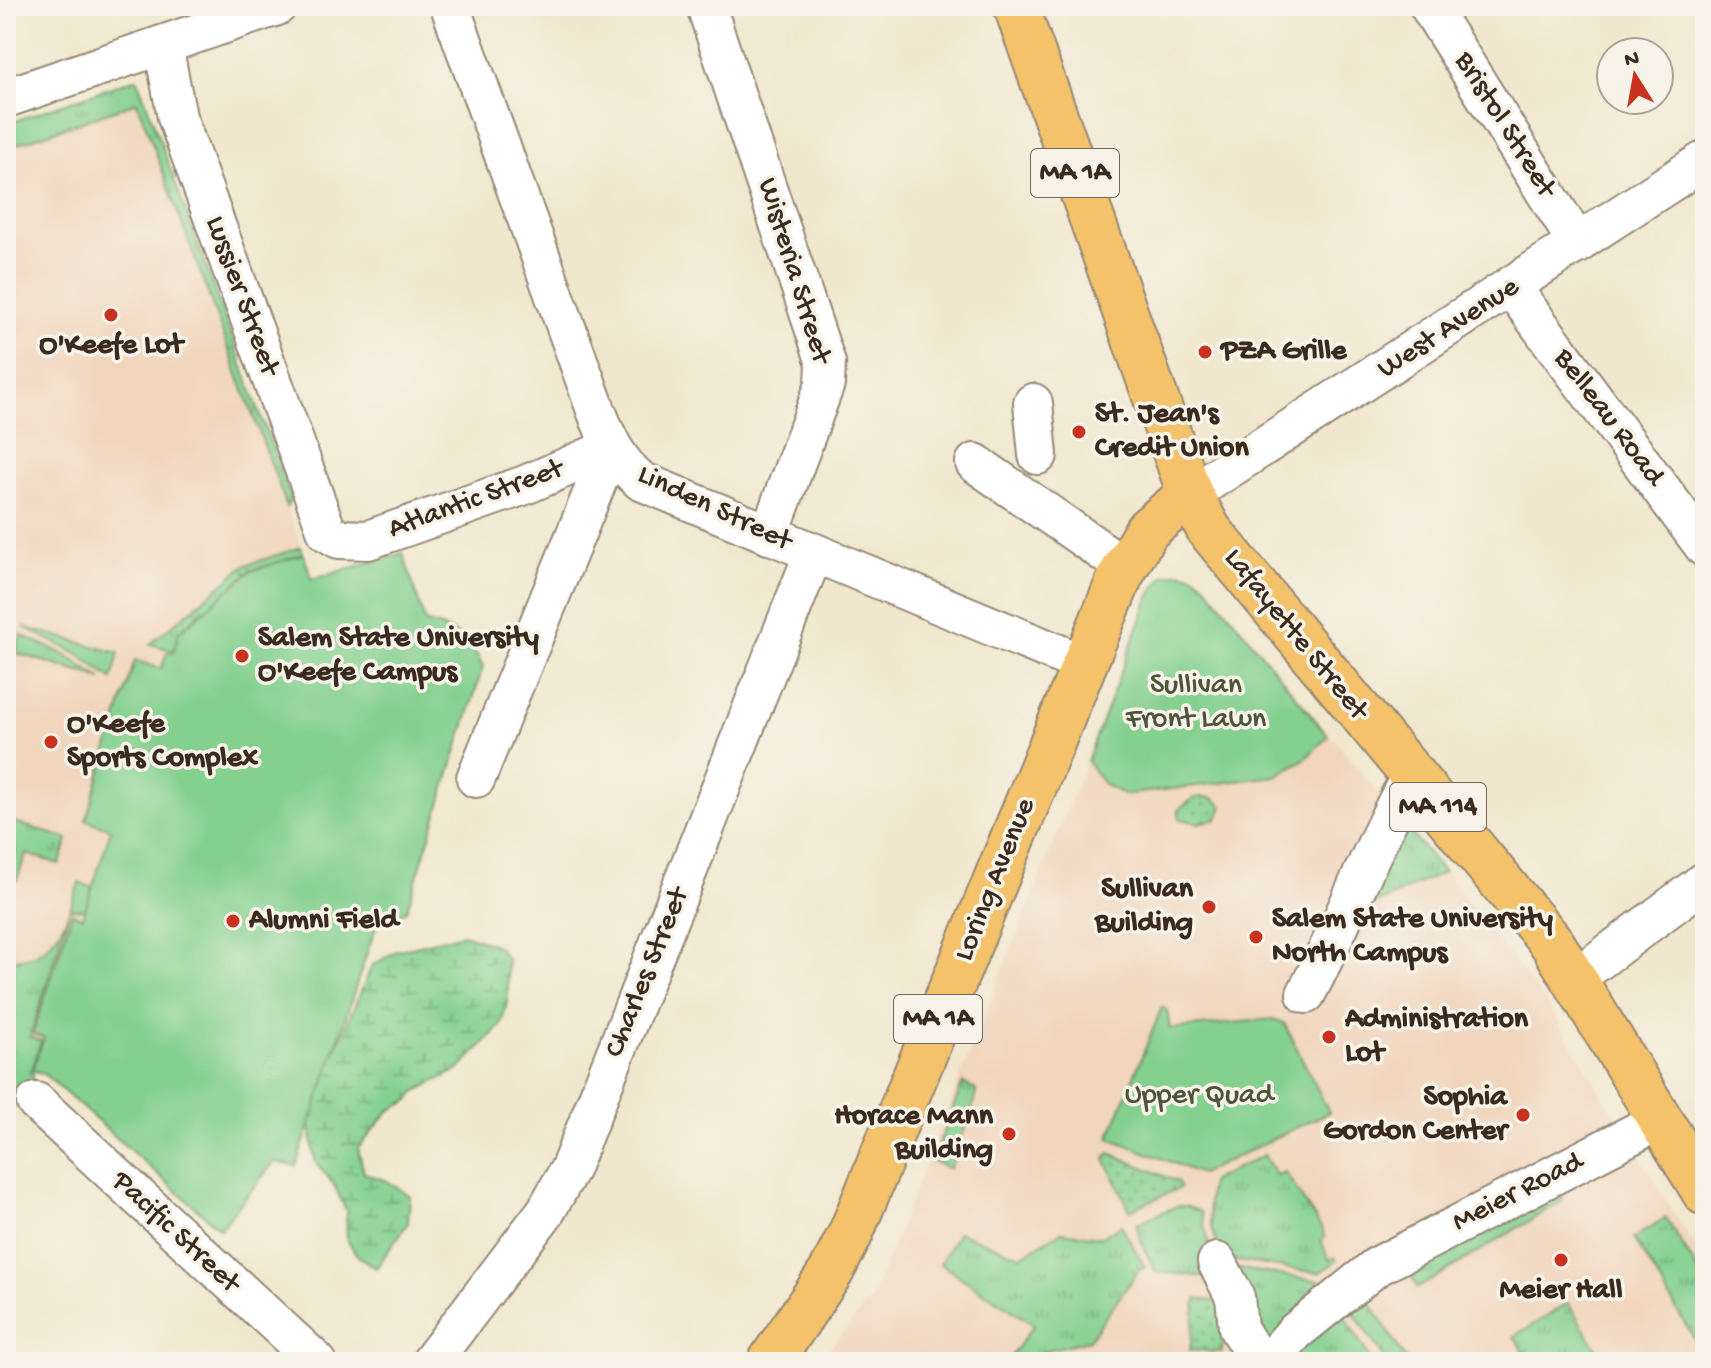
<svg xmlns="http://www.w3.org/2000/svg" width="1711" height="1368" viewBox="0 0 1711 1368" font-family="'Gochi Hand',sans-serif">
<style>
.built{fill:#f1d5bd}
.grass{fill:url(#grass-tufts);stroke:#5f7d56;stroke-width:2}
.wetland{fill:url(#wetland-marsh);stroke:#5f7d56;stroke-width:2}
.park{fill:#83d08f;stroke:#5f7d56;stroke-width:2}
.garden{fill:url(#garden-dots);stroke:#5f7d56;stroke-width:2}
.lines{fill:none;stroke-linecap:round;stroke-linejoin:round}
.minor-casing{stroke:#968876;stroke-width:42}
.major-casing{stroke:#968876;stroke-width:48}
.highway-casing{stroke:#968876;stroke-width:48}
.minor{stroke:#fff;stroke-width:38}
.major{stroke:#f3c26a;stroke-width:44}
.highway{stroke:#f3c26a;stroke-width:44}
.poi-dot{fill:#c8321e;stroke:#f7f3e8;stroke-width:3}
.labels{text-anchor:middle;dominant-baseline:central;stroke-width:7;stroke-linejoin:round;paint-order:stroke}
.shield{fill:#f7f3e8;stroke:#73665b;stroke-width:2}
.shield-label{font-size:28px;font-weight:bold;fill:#3b2a1e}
.street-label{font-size:30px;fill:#3b2a1e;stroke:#f7f3e8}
.poi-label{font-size:30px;font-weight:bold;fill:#3b2a1e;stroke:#f7f3e8;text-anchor:start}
.park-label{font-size:30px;fill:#4d543a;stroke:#f7f3e8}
</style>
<defs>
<pattern id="grass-tufts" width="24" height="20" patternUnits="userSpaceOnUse" patternTransform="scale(2)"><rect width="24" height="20" fill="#83d08f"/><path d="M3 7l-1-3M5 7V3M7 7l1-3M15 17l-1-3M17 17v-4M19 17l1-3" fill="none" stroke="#6ca974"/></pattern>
<pattern id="wetland-marsh" width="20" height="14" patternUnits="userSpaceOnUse" patternTransform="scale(2)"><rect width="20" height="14" fill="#83d08f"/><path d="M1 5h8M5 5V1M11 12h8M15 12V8" fill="none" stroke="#6ca974"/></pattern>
<pattern id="garden-dots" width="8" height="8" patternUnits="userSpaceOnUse" patternTransform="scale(2)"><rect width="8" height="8" fill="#83d08f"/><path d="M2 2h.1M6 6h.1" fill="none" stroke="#6ca974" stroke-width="1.8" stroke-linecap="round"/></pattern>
</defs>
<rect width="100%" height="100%" fill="#f7f3e8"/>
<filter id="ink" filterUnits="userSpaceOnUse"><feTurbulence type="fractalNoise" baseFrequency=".0125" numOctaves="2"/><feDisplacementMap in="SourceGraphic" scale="16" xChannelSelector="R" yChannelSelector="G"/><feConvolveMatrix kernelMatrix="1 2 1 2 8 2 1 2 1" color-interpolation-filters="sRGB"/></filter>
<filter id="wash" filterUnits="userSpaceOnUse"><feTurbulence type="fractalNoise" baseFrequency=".006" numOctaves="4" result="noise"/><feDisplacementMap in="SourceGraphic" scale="32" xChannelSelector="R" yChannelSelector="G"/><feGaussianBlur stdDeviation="1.8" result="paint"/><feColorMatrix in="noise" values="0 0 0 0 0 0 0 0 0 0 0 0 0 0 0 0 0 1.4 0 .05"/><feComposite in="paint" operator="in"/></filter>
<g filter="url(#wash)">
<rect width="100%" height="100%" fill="#f1e7ce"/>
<g class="built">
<path d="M 140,86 L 291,499 L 287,507 L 312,579 L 403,553 L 425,622 L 460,633 L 472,644 L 483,667 L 407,909 L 398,917 L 380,914 L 296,1166 L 274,1162 L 220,1229 L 44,1073 L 33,1071 L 34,1083 L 6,1116 L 6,132 Z"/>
<path d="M 1178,572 L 1194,575 L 1205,584 L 1444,872 L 1547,1003 L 1705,1264 L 1705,1362 L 818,1362 L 871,1299 L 1079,780 L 1151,593 L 1164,576 Z"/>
</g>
<g class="grass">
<path d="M 137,78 L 291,499 L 287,507 L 137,102 L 6,148 L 6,124 Z"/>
<path d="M 301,547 L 303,554 L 251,571 L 184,627 L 175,651 L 150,644 L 244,566 Z"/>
<path d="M 24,627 L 119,653 L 112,679 L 78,654 Z"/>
<path d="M 21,635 L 60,652 L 102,679 L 16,653 Z"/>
<path d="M 1398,818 L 1444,872 L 1348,917 Z"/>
<path d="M 8,820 L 68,839 L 60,864 L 26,854 L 17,880 L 6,876 Z"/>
<path d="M 79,883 L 92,887 L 85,910 L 70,909 L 30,1037 L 41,1041 L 32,1070 L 34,1083 L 6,1116 L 6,959 C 53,963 67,920 79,883 Z"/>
<path d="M 963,1083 L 976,1090 L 976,1098 L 950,1169 L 932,1161 Z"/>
<path d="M 1264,1155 L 1276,1175 L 1285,1172 L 1323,1231 L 1324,1237 L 1321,1240 L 1329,1260 L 1335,1257 L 1337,1261 L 1319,1273 L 1224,1259 C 1212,1235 1205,1207 1211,1181 Z"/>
<path d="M 1562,1190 L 1562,1201 L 1418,1288 L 1411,1275 L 1442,1254 L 1441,1245 Z"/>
<path d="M 1177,1206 L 1186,1206 L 1201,1212 L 1213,1261 L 1208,1277 L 1155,1272 L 1138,1233 L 1137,1223 Z"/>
<path d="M 1666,1218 L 1705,1282 L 1705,1357 L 1634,1238 Z"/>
<path d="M 1121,1225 L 1145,1267 L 1139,1270 L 1089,1340 L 1047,1350 L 1032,1362 L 1006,1362 L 1034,1325 L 940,1264 L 958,1232 L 1021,1256 L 1061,1232 L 1102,1237 Z"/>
<path d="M 1233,1268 L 1320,1281 L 1325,1284 L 1265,1348 Z"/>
<path d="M 1366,1296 L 1406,1360 L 1383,1362 L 1384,1358 L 1350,1307 Z"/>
<path d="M 1568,1303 L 1605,1362 L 1530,1362 L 1514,1336 Z"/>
<path d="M 1343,1314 L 1372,1362 L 1284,1362 Z"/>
</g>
<path class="wetland" d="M 463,934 L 497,946 L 507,959 L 508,998 L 501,1025 L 460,1069 L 416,1091 L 410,1100 L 389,1111 L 358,1148 L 364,1173 L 387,1181 L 410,1196 L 408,1223 L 376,1268 L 357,1255 L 347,1240 L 346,1210 L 334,1185 L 315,1161 L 308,1113 L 372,966 L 396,951 Z"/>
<g class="park">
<path d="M 403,553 L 425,622 C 459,633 467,634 483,667 L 407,909 L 398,917 L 380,914 L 296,1166 L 274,1162 L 220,1229 L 44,1074 L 32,1070 L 44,1038 L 33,1034 L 72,913 L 83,917 L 111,829 L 86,820 L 135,660 L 161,669 L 167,652 L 173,653 L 179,632 L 251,571 L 303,554 L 312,579 Z"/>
<path d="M 1178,572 L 1194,575 L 1205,584 L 1328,736 L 1306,758 L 1276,776 L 1124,795 L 1104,784 L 1087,761 L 1151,593 L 1164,576 Z"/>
<path d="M 1162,1007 L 1167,1010 L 1170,1029 L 1273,1019 L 1284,1023 L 1329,1112 L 1201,1174 L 1109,1138 Z"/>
</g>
<g class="garden">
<path d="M 1204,797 L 1213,798 L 1223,807 L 1217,819 L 1198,823 L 1180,819 L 1178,810 L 1194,798 Z"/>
<path d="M 1110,1153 L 1178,1182 L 1180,1188 L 1130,1210 L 1105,1159 Z"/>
<path d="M 1196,1299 L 1226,1302 L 1222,1352 L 1190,1350 Z"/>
</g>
</g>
<g filter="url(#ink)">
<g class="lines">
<defs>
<g id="minor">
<path d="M 450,6 L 596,410 C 607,439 617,461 641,481 L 1083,664"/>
<path d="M 706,6 L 826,363 L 825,384 L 769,535"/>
<path d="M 1429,6 L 1578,244"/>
<path d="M 163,45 L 177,117 L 327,532 L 339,539 L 368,540 L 525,485 L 611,448"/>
<path d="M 6,98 L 277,6"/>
<path d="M 1512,288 L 1705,548"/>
<path d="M 1033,403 L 1038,455"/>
<path d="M 975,463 L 1125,567"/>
<path d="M 1190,494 L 1705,160"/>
<path d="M 476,778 L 611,448"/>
<path d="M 1574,979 L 1705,881"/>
<path d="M 1306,994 C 1344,922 1371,847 1411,776"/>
<path d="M 36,1102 L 317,1362"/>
<path d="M 1217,1262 L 1235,1297 L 1238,1328 L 1259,1362"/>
<path d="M 431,1362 L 546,1211 L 570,1168 L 813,555"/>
<path d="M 1269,1362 L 1295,1332 L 1376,1267 L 1660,1120"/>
</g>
<path id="major" d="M 1190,494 L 1209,530 L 1552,943 L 1705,1193"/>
<path id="highway" d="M 770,1362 L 831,1272 L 850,1235 L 1121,575 L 1147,530 L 1190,494 L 1016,6"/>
</defs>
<use href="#minor" class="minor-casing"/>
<use href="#major" class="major-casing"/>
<use href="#highway" class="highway-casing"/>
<use href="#minor" class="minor"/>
<use href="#major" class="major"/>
<use href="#highway" class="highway"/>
</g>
</g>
<g class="poi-dot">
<circle cx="111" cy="315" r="8"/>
<circle cx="1205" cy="352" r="8"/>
<circle cx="1079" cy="432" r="8"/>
<circle cx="242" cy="656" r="8"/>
<circle cx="51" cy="742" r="8"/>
<circle cx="1209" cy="907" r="8"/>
<circle cx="233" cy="921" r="8"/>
<circle cx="1256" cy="937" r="8"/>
<circle cx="1329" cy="1037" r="8"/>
<circle cx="1523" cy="1115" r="8"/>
<circle cx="1009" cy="1134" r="8"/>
<circle cx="1561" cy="1260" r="8"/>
</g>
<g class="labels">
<g class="shield">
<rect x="1031" y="149" width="88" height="48" rx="6"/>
<rect x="1390" y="783" width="96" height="48" rx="6"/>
<rect x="894" y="995" width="88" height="48" rx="6"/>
</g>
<g class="shield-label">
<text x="1075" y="173">MA 1A</text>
<text x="1438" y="807">MA 114</text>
<text x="938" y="1019">MA 1A</text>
</g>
<g class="street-label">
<text transform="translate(1504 125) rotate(58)">Bristol Street</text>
<text transform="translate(793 271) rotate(73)">Wisteria Street</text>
<text transform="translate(241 296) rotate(70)">Lussier Street</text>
<text transform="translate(1449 329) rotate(-33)">West Avenue</text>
<text transform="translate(1608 418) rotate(53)">Belleau Road</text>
<text transform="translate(476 500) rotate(-20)">Atlantic Street</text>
<text transform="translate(714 509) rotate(25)">Linden Street</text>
<text transform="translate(1295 635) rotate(51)">Lafayette Street</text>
<text transform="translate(996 880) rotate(-68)">Loring Avenue</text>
<text transform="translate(648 973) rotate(-68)">Charles Street</text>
<text transform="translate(1518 1193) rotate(-27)">Meier Road</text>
<text transform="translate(175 1233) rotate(43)">Pacific Street</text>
</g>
<g class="poi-label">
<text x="111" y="346" text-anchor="middle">O'Keefe Lot</text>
<text x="1221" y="352">PZA Grille</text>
<text x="1095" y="415">St. Jean's<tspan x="1095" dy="34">Credit Union</tspan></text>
<text x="258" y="639">Salem State University<tspan x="258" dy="34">O'Keefe Campus</tspan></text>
<text x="67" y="725">O'Keefe<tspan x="67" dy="34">Sports Complex</tspan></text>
<text x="1193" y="890" text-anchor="end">Sullivan<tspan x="1193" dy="34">Building</tspan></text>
<text x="1272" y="920">Salem State University<tspan x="1272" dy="34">North Campus</tspan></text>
<text x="249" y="921">Alumni Field</text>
<text x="1345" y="1020">Administration<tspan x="1345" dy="34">Lot</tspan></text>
<text x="1507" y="1098" text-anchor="end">Sophia<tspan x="1507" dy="34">Gordon Center</tspan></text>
<text x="993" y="1117" text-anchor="end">Horace Mann<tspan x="993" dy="34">Building</tspan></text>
<text x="1561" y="1291" text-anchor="middle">Meier Hall</text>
</g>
<g class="park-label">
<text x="1196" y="686">Sullivan<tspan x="1196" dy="34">Front Lawn</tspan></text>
<text x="1199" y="1096">Upper Quad</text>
</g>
</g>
<rect width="1711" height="1368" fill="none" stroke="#f7f3e8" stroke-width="32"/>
<g transform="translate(1635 76) rotate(349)"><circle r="38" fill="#f7f3e8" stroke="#aca397" stroke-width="2"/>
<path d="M0-6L14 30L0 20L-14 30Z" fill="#c8321e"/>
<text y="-12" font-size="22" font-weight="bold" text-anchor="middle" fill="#3b2a1e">N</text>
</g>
</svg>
